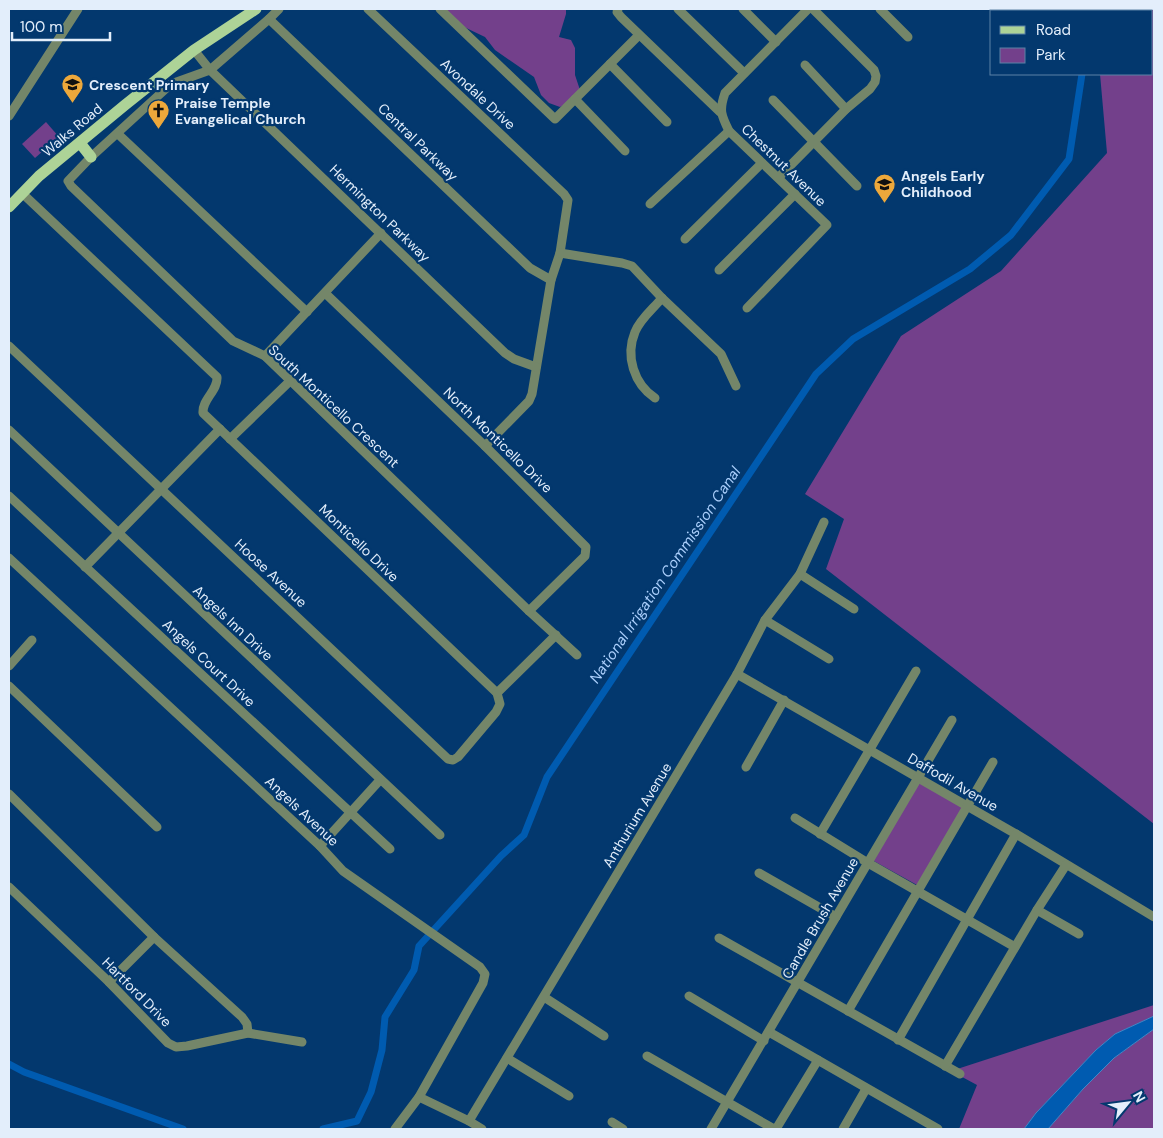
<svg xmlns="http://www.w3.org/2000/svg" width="1163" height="1138" viewBox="0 0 1163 1138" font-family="'DM Sans',sans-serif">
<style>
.green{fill:#73408b}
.water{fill:#005bb0;stroke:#4487c6}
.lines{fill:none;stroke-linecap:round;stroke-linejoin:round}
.canal{stroke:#005bb0;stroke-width:7}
.minor{stroke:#748669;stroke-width:9}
.major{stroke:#add397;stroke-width:11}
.labels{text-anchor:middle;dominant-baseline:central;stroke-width:4.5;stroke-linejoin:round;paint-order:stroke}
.poi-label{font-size:14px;font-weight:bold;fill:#e3eefb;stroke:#03386e;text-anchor:start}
.street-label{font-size:14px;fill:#e3eefb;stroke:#03386e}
.water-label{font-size:15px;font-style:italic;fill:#aacefb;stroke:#03386e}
</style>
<rect width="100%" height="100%" fill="#03386e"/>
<g class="green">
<path d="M 440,9 L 566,9 L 566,14 L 559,37 L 571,40 L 575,48 L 575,75 L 582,96 L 560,107 L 549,103 L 541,95 L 534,77 L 495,50 L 485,37 L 462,26 Z"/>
<path d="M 1112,9 L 1154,9 L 1154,824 L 826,569 L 844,519 L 805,494 L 901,336 L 1001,271 L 1107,153 L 1100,74 L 1152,74 L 1152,11 L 1111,11 Z"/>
<path d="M 46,122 L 59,137 L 35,158 L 22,144 Z"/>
<path d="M 920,777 L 966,804 L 917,885 L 872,860 Z"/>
<path d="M 1154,1005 L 1154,1016 L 1115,1034 L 1096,1050 L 1036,1113 L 1024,1129 L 959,1129 L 977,1085 L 951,1071 Z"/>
<path d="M 1154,1029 L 1154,1129 L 1048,1129 L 1083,1089 L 1114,1058 Z"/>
</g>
<path class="water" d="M 1154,1016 L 1154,1029 L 1114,1058 L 1083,1089 L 1048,1129 L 1024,1129 L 1036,1113 L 1096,1050 L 1115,1034 Z"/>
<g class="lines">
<g class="canal">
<path d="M 1083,11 L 1083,9"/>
<path d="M 9,1064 L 24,1072 L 183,1129"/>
<path d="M 323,1129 L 357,1121 L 371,1092 L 382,1050 L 385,1017 L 414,970 L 419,946 L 501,856 L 524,835 L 547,777 L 816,374 L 853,339 L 970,269 L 1011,235 L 1069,159 L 1082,74"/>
</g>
<g class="minor">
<path d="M 279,9 L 269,19 L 210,70 L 171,84 L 91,157 L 68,181 L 71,186 L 233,341 L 265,356 L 529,611 L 577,655"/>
<path d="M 368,9 L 564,194 L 568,200 L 560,253 L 551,280 L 532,394 L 529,401 L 485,446"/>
<path d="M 440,9 L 555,119 L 639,35"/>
<path d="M 618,9 L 617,12 L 621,17 L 720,112"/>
<path d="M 678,9 L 744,73"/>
<path d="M 743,9 L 776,42"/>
<path d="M 880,9 L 908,37"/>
<path d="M 269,19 L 530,268 L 551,280"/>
<path d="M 194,50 L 210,70 L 505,353 L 514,359 L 536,367"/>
<path d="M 610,64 L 667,122"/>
<path d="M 805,65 L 846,109"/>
<path d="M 575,99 L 625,151"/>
<path d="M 773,100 L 857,186"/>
<path d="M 9,116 L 78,9"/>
<path d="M 118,134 L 307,312"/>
<path d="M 779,177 L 846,109 L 870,89 L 875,82 L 876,76 L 874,70 L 813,9"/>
<path d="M 23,194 L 217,377 C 218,391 202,399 203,413 L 497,693"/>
<path d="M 650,204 L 729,131"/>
<path d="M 685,239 L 762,163"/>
<path d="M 560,253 L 622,263 L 632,266 L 662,298 L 721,354 L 736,386"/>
<path d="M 719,270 L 795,194"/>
<path d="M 325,293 L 485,446 L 586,547 L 585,556 L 529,611"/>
<path d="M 747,308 L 827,225 L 729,131 C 721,115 719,110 725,93 L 808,9"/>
<path d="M 9,346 L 448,759 L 453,760 L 458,757 L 496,712 L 500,704 L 497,693"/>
<path d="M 265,356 L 381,233"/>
<path d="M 655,398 C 634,384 625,356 635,332 C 640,319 653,309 662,298"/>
<path d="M 9,430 L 440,835"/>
<path d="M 230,439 L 290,381"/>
<path d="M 9,496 L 390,849"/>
<path d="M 9,558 L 320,846 L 343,871 L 480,967 L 485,974 L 483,983 L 419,1097 L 395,1129"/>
<path d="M 85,567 L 220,429"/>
<path d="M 800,574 L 854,609"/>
<path d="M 765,620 L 829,659"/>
<path d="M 9,666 L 32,640"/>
<path d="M 737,674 L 1016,834 L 1154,917"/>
<path d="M 9,686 L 157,827"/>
<path d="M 497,693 L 556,635"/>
<path d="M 746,767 L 784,700"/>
<path d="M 9,794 L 154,937 L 242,1017 L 247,1024 L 248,1033"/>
<path d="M 795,818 L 868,863 L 1015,947"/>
<path d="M 820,834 L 916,671"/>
<path d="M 320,846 L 380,780"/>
<path d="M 759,873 L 836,917"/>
<path d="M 9,887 L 109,982 L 168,1043 L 176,1047 L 187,1046 L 248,1033 L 302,1042"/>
<path d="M 1037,910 L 1079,934"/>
<path d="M 719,938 L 960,1074"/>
<path d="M 109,982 L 154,937"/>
<path d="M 689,996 L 764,1041"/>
<path d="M 544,997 L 604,1036"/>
<path d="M 848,1011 L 993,762"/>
<path d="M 769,1032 L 938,1129"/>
<path d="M 898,1040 L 1016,834"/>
<path d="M 647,1056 L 774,1129"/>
<path d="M 507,1058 L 569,1096"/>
<path d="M 945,1066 L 1037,910 L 1066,865"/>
<path d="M 419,1097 L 469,1121 L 482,1129"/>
<path d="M 469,1121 L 737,674 L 765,620 L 800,574 L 824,522"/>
<path d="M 612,1122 L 623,1129"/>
<path d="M 711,1129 L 952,720"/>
<path d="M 776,1129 L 818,1060"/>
<path d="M 843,1129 L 866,1089"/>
</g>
<g class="major">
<path d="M 80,143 L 91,157"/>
<path d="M 9,207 L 39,176 L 125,105 L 194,50 L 256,9"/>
</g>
</g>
<defs>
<symbol id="school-pin" viewBox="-11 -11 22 30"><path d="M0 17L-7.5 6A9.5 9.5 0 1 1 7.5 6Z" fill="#eda83b" stroke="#03386e"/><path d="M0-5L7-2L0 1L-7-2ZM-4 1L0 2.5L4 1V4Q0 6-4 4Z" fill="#111"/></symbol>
<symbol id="church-pin" viewBox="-11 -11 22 30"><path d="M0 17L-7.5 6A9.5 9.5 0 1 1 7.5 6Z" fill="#eda83b" stroke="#03386e"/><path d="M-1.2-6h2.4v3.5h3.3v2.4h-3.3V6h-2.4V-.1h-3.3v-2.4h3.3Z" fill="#111"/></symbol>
</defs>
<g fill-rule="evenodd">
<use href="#school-pin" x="60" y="72" width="25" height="34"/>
<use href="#church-pin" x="146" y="98" width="25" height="34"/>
<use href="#school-pin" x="872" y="172" width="25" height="34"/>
</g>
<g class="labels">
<g class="poi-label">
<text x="89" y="85">Crescent Primary</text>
<text x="175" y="103">Praise Temple<tspan x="175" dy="16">Evangelical Church</tspan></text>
<text x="901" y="176">Angels Early<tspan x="901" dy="16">Childhood</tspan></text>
</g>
<g class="street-label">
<text transform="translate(478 94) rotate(43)">Avondale Drive</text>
<text transform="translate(72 130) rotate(-40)">Walks Road</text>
<text transform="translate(418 142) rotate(44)">Central Parkway</text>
<text transform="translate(784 165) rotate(44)">Chestnut Avenue</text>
<text transform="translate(380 213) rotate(44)">Hermington Parkway</text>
<text transform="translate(334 406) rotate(43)">South Monticello Crescent</text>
<text transform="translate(498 440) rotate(44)">North Monticello Drive</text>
<text transform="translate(359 543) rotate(44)">Monticello Drive</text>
<text transform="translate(271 573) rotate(43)">Hoose Avenue</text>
<text transform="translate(233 623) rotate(43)">Angels Inn Drive</text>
<text transform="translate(209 663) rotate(43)">Angels Court Drive</text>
<text transform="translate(953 782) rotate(30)">Daffodil Avenue</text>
<text transform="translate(302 811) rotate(43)">Angels Avenue</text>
<text transform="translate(637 815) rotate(-59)">Anthurium Avenue</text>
<text transform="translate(820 918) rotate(-60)">Candle Brush Avenue</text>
<text transform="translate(137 992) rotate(45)">Hartford Drive</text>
</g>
<g class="water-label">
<text transform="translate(665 575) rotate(-56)">National Irrigation Commission Canal</text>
</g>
</g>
<rect width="1163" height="1138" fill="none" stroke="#e3eefb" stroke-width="20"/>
<rect x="990" y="10" width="162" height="65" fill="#03386e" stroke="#5d81a6"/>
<rect x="1000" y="26" width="25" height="8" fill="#add397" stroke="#5d81a6"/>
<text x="1036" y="35" font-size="15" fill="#e3eefb">Road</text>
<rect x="1000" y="48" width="25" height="15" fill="#73408b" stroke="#5d81a6"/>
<text x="1036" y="60" font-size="15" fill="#e3eefb">Park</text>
<g transform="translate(1128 1103) rotate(61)" stroke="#03386e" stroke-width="4" paint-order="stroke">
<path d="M0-4L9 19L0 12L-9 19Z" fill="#e3eefb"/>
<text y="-8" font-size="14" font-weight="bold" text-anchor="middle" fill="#e3eefb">N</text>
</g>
<path d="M12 32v8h98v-8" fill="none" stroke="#e3eefb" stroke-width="2.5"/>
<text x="20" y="32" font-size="15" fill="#e3eefb" stroke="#03386e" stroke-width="4" paint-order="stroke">100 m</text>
</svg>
